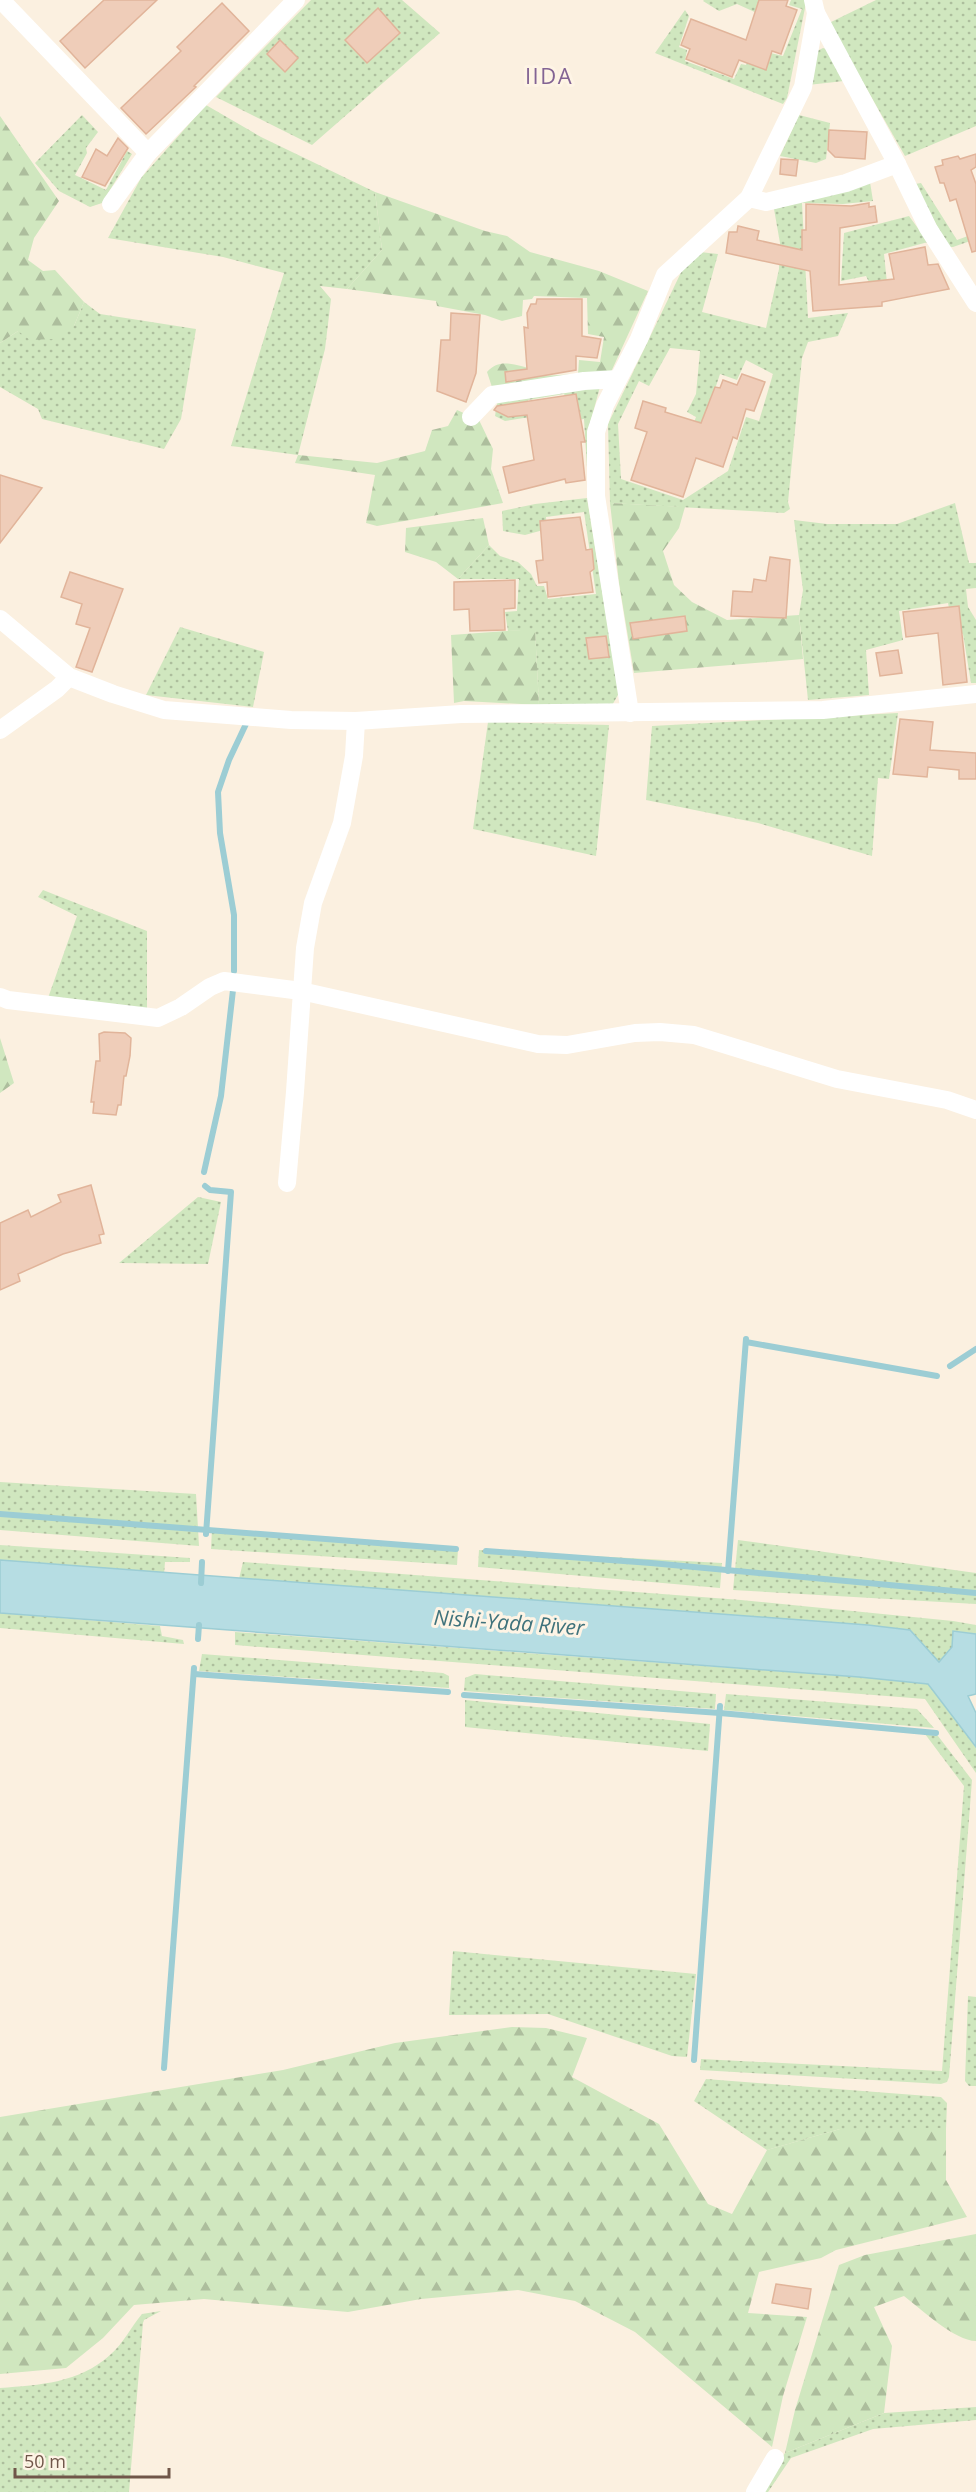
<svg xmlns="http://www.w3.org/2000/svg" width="976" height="2492" viewBox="0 0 976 2492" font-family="'Open Sans',sans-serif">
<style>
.grass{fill:url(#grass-dots);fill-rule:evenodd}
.forest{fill:url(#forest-firs)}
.water{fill:#b6dde3;stroke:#9ccdd4;stroke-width:1.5}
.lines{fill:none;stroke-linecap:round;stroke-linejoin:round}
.stream{stroke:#9ccdd4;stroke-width:6}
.building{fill:#efcdb9;stroke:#e1b49a;stroke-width:1.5}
.minor{stroke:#fff;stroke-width:18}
.labels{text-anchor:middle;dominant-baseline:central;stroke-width:6;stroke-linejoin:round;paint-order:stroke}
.water-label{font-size:21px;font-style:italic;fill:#40737c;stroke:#fef4e5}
.quarter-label{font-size:22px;letter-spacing:1.5px;fill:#836494;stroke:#fef4e5}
</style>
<defs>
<pattern id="grass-dots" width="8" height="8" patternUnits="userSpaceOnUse" patternTransform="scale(1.5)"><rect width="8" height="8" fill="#d0e7bf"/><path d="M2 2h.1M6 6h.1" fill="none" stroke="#adbe9d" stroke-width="1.8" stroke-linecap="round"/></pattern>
<pattern id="forest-firs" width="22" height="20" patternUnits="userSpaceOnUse" patternTransform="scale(1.5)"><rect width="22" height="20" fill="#d0e7bf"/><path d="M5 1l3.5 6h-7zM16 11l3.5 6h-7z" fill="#adbe9d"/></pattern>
</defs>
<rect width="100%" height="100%" fill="#fbf0e0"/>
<g class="grass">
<path d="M 311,0 L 402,0 L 440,33 L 312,145 L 216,97 ZM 378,9 L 400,33 L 367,63 L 345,40 ZM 280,40 L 298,58 L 285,72 L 267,54 Z"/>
<path d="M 704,0 L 764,0 L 759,14 L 737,4 L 719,11 L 703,1 Z"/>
<path d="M 791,0 L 805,0 L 806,3 L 787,98 L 783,104 L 655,53 L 685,10 L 689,16 L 679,47 L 687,50 L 685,61 L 734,79 L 741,64 L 746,65 L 753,49 L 783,56 L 802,9 L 789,5 Z"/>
<path d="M 876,0 L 976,0 L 976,126 L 905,156 L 829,23 Z"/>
<path d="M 823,48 L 829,50 L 844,81 L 808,85 L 815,52 Z"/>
<path d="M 206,105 L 261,137 L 375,192 L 382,250 L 347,289 L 320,286 L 331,299 L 325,349 L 298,455 L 231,446 L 284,273 L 223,257 L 108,238 L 141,178 Z"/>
<path d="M 82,115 L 98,132 L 86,148 L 87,153 L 75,175 L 106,190 L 127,151 L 132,154 L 102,203 L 90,207 L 59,191 L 35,163 Z"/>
<path d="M 799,115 L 830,123 L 826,159 L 816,163 L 780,156 Z"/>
<path d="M 870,182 L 873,201 L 843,204 L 802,203 L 808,318 L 848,313 L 838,336 L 808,342 L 802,358 L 788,502 L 790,509 L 784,513 L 610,503 L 608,424 L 687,260 L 700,252 L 718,254 L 702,312 L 766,328 L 779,269 L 780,243 L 774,209 ZM 670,348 L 700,351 L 696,394 L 687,412 L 696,417 L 693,425 L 702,428 L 720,374 L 737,380 L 746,360 L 773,374 L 759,421 L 746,417 L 728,471 L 683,500 L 621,479 L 618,424 L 639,381 L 649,386 Z"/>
<path d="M 921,183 L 957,240 L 976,233 L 976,239 L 953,247 L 948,247 L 915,184 Z"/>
<path d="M 909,216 L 928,242 L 884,254 L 887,283 L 871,286 L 866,276 L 841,281 L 844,233 Z"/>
<path d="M 84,302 L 100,314 L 196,329 L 181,419 L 164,449 L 42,419 L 38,409 L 0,387 L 0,343 L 18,331 L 74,326 Z"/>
<path d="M 600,387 L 589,427 L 588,484 L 584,419 L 571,421 L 567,399 L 564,394 L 528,400 L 530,417 L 505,421 L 495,416 L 498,399 Z"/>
<path d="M 587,498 L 619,693 L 610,709 L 539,705 L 535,630 L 508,631 L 505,612 L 517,611 L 519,579 L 458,579 L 489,545 L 500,556 L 518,562 L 531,574 L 537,586 L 544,586 L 548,599 L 596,594 L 584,512 L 546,517 L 547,529 L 525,535 L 503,531 L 502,511 L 535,504 Z"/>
<path d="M 955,503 L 969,563 L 976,563 L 976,588 L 966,589 L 968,607 L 976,620 L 976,683 L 971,683 L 963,634 L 954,633 L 948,603 L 899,611 L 903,640 L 866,650 L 869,695 L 808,700 L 799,615 L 803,590 L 794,520 L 827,524 L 897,524 Z"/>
<path d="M 180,627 L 264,652 L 253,707 L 146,695 Z"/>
<path d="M 898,713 L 889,779 L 878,778 L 872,856 L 758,823 L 646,800 L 652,726 Z"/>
<path d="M 488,722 L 609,725 L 596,856 L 473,829 Z"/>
<path d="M 43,890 L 147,931 L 147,1009 L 48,998 L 77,916 L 38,897 Z"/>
<path d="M 198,1197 L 221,1202 L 208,1264 L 119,1263 Z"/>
<path d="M 0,1482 L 196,1494 L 199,1546 L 0,1530 Z"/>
<path d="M 212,1529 L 458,1549 L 457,1565 L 211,1549 Z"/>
<path d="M 738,1540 L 976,1573 L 976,1604 L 733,1590 Z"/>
<path d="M 0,1545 L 190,1558 L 190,1562 L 165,1562 L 164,1574 L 9,1562 L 0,1560 Z"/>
<path d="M 479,1550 L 722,1563 L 720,1588 L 478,1567 Z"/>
<path d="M 243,1562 L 741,1600 L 953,1621 L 976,1625 L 976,1634 L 954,1631 L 952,1647 L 939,1663 L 910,1630 L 868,1625 L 239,1579 Z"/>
<path d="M 0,1613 L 160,1626 L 162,1636 L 183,1640 L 184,1644 L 0,1628 Z"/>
<path d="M 235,1632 L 859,1677 L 929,1684 L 976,1747 L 976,1773 L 925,1699 L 235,1645 Z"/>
<path d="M 202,1654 L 443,1673 L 449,1676 L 449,1688 L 199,1671 Z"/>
<path d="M 475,1674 L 716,1694 L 715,1709 L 464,1691 L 465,1678 Z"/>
<path d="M 726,1694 L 917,1709 L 934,1728 L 724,1710 Z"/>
<path d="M 465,1700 L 710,1724 L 708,1751 L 465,1727 Z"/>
<path d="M 925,1734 L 938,1736 L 972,1780 L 949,2077 L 947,2082 L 941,2084 L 700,2070 L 701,2059 L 942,2071 L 964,1786 Z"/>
<path d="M 453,1951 L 696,1974 L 687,2057 L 672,2056 L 548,2014 L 449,2015 Z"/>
<path d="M 968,1996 L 976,1997 L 976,2086 L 969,2086 L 965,2081 Z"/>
<path d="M 706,2079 L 941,2097 L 947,2103 L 946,2129 L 840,2129 L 767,2150 L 694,2101 Z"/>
<path d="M 161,2311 L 144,2320 L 143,2323 L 129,2492 L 0,2492 L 0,2388 C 40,2385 79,2383 110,2355 C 123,2344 131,2327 142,2314 Z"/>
<path d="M 976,2407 L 976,2420 L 873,2429 L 791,2458 L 768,2492 L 761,2492 L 785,2453 L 884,2413 Z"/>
</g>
<g class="forest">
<path d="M 0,116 L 59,201 L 34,238 L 28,260 L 43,271 L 55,270 L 84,302 L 74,326 L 53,339 L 30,340 L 18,331 L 0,343 Z"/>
<path d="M 375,192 L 485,231 L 507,236 L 530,252 L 599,271 L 648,291 L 611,372 L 493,390 L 487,372 C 501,356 517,367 535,369 L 540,376 L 578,374 L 579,360 L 600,362 L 604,337 L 588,334 L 587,298 L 534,296 L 532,299 L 523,300 L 522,316 L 502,321 L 485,315 L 437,306 L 436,301 L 347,289 L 382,250 Z"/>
<path d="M 457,410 L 479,420 L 493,449 L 491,469 L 503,503 L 377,526 L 366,523 L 375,475 L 295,463 L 298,455 L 377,463 L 425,451 L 432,430 L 448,426 Z"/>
<path d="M 610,503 L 685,507 L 679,528 L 663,551 L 674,585 L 692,602 L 727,620 L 799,615 L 803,659 L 634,673 L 619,583 Z"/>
<path d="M 483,518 L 489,545 L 458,579 L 436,562 L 405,552 L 406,528 Z"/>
<path d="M 535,629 L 539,705 L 464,701 L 454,703 L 451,635 Z"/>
<path d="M 0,1038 L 14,1083 L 0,1093 Z"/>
<path d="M 512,2027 L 546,2028 L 587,2038 L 572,2077 L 659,2124 L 708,2204 L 732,2214 L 767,2150 L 840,2129 L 938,2128 L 946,2129 L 946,2180 L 967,2217 L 836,2250 L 821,2258 L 759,2272 L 748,2313 L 807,2317 L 783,2396 L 772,2447 L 635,2332 L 575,2301 L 518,2290 L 421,2299 L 348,2312 L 204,2299 L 134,2305 L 103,2338 L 66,2368 L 0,2374 L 0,2117 L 283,2070 L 395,2043 Z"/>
<path d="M 976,2234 L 976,2341 C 955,2341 921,2309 904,2296 L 874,2307 L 892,2346 L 884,2413 L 785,2453 L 795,2410 L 839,2265 L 865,2255 Z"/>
</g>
<path class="water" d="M 0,1560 L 868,1625 L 910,1630 L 939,1662 L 952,1647 L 953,1631 L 976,1634 L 976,1694 L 968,1696 L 976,1713 L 976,1747 L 928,1684 L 859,1677 L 0,1613 Z"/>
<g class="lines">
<g class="stream">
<path d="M 234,971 L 234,915 L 220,833 L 218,792 L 229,760 L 246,724"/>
<path d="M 204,1172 L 221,1096 L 233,990"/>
<path d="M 205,1186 L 210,1190 L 231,1192 L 206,1534"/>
<path d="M 746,1342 L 937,1376"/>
<path d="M 950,1366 L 976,1349"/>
<path d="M 0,1514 L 456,1549"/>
<path d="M 486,1551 L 651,1563 L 976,1593"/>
<path d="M 728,1571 L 746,1339"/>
<path d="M 201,1583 L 202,1562"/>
<path d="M 198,1639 L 199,1625"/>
<path d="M 194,1674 L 448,1692"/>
<path d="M 464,1695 L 720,1713 L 936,1733"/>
<path d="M 694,2060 L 720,1706"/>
<path d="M 164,2068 L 194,1668"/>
</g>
</g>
<g class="building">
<path d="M 104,0 L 157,0 L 85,68 L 60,41 Z"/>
<path d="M 759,0 L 788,0 L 786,6 L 797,10 L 781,54 L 772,51 L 766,70 L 739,60 L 732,77 L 686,59 L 690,49 L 681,45 L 691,19 L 746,40 Z"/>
<path d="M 222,3 L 249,31 L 194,86 L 196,87 L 146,134 L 121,108 L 181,51 L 177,47 Z"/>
<path d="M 378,8 L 400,33 L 367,63 L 345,40 Z"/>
<path d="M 280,40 L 298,58 L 285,72 L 267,54 Z"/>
<path d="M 829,130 L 867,132 L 865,159 L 835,157 L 828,150 Z"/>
<path d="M 118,138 L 128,148 L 105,186 L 82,177 L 96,149 L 107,156 Z"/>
<path d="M 976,154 L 976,167 L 971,170 L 976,184 L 976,251 L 972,252 L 956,199 L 950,201 L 944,183 L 940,183 L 935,167 L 943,165 L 942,160 L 958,156 L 960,159 Z"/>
<path d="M 781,159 L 798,160 L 796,176 L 780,174 Z"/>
<path d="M 869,203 L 869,207 L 875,206 L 877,222 L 840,228 L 839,285 L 894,279 L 889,254 L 925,247 L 928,265 L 938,264 L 949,289 L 882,302 L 882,306 L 813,311 L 810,271 L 726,253 L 729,232 L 737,232 L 738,226 L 759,231 L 757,240 L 802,250 L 802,230 L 806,230 L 806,204 L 851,206 Z"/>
<path d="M 537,299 L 582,299 L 582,336 L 601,339 L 597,358 L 576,356 L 576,370 L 506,382 L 505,372 L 527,369 L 524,327 L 528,328 L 527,313 L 531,304 L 536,304 Z"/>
<path d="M 451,313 L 480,315 L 476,373 L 466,402 L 437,391 L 441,340 L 450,340 Z"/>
<path d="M 742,374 L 765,382 L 754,411 L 746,409 L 737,439 L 733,437 L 723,467 L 696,458 L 683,497 L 631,480 L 647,432 L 635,428 L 643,401 L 666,408 L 665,412 L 701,423 L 715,387 L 720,388 L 723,380 L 737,385 Z"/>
<path d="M 576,394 L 585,442 L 581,442 L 585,480 L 566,483 L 565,479 L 509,493 L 503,467 L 534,460 L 527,415 L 508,417 L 494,410 L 497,406 Z"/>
<path d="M 0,475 L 42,488 L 0,543 Z"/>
<path d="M 580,517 L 586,550 L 592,549 L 594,569 L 590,572 L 593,592 L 548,597 L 547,582 L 539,583 L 536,561 L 543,560 L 540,521 Z"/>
<path d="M 770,557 L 790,560 L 786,618 L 731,616 L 733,591 L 752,592 L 754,579 L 766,581 Z"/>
<path d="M 70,572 L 123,589 L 92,672 L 76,667 L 90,628 L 76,624 L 82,604 L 61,597 Z"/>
<path d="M 515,580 L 515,608 L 504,609 L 505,630 L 470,631 L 469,609 L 454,610 L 454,582 Z"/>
<path d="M 959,606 L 967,682 L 943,685 L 938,633 L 906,637 L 903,612 Z"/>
<path d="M 685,616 L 687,631 L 633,639 L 630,623 Z"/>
<path d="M 606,636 L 609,657 L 589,659 L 586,638 Z"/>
<path d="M 898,650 L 902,673 L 880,676 L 876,653 Z"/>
<path d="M 900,719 L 933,722 L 930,750 L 976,753 L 976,779 L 959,779 L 959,770 L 928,767 L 927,777 L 893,774 Z"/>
<path d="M 104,1032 L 125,1033 L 131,1038 L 130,1056 L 126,1076 L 124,1076 L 121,1105 L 118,1105 L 116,1115 L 93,1113 L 94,1102 L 91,1102 L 96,1061 L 100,1061 L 99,1034 Z"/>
<path d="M 91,1185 L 104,1234 L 99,1235 L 101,1243 L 63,1254 L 18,1274 L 20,1281 L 0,1290 L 0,1223 L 28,1210 L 31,1217 L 61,1202 L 58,1195 Z"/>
<path d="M 776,2284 L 811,2289 L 808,2309 L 772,2303 Z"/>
</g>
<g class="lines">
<g class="minor">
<path d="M 1,0 L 148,153 L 296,0"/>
<path d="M 816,13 L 897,164 L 928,228 L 976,303"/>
<path d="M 749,198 L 766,202 L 846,183 L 897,164"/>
<path d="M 111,204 L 148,153"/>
<path d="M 471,417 L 492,395 L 584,381 L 618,379"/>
<path d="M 0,619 L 69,677 L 113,694 L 164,710 L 291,720 L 356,721 L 461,714 L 823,710 L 976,694"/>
<path d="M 630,713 L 596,496 L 596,432 L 605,405 L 639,339 L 665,275 L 749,198 L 803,87 L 816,13 L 813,0"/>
<path d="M 0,730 L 57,689 L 69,677"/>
<path d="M 0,997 L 8,1000 L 158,1018 L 181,1007 L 210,987 L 224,981 L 301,991 L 538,1044 L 567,1045 L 635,1033 L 660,1032 L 694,1035 L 837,1079 L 947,1100 L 976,1110"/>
<path d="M 287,1183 L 295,1092 L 305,948 L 313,903 L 342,823 L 354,756 L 356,721"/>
<path d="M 755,2492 L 775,2458"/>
</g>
</g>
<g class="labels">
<g class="water-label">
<text transform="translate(509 1622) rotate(4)">Nishi-Yada River</text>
</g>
<g class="quarter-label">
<text x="549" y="75">IIDA</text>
</g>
</g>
<path d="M15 2468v9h154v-9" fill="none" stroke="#705649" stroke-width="3"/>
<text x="24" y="2468" font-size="18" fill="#705649" stroke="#fef4e5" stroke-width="4.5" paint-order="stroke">50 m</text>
</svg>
